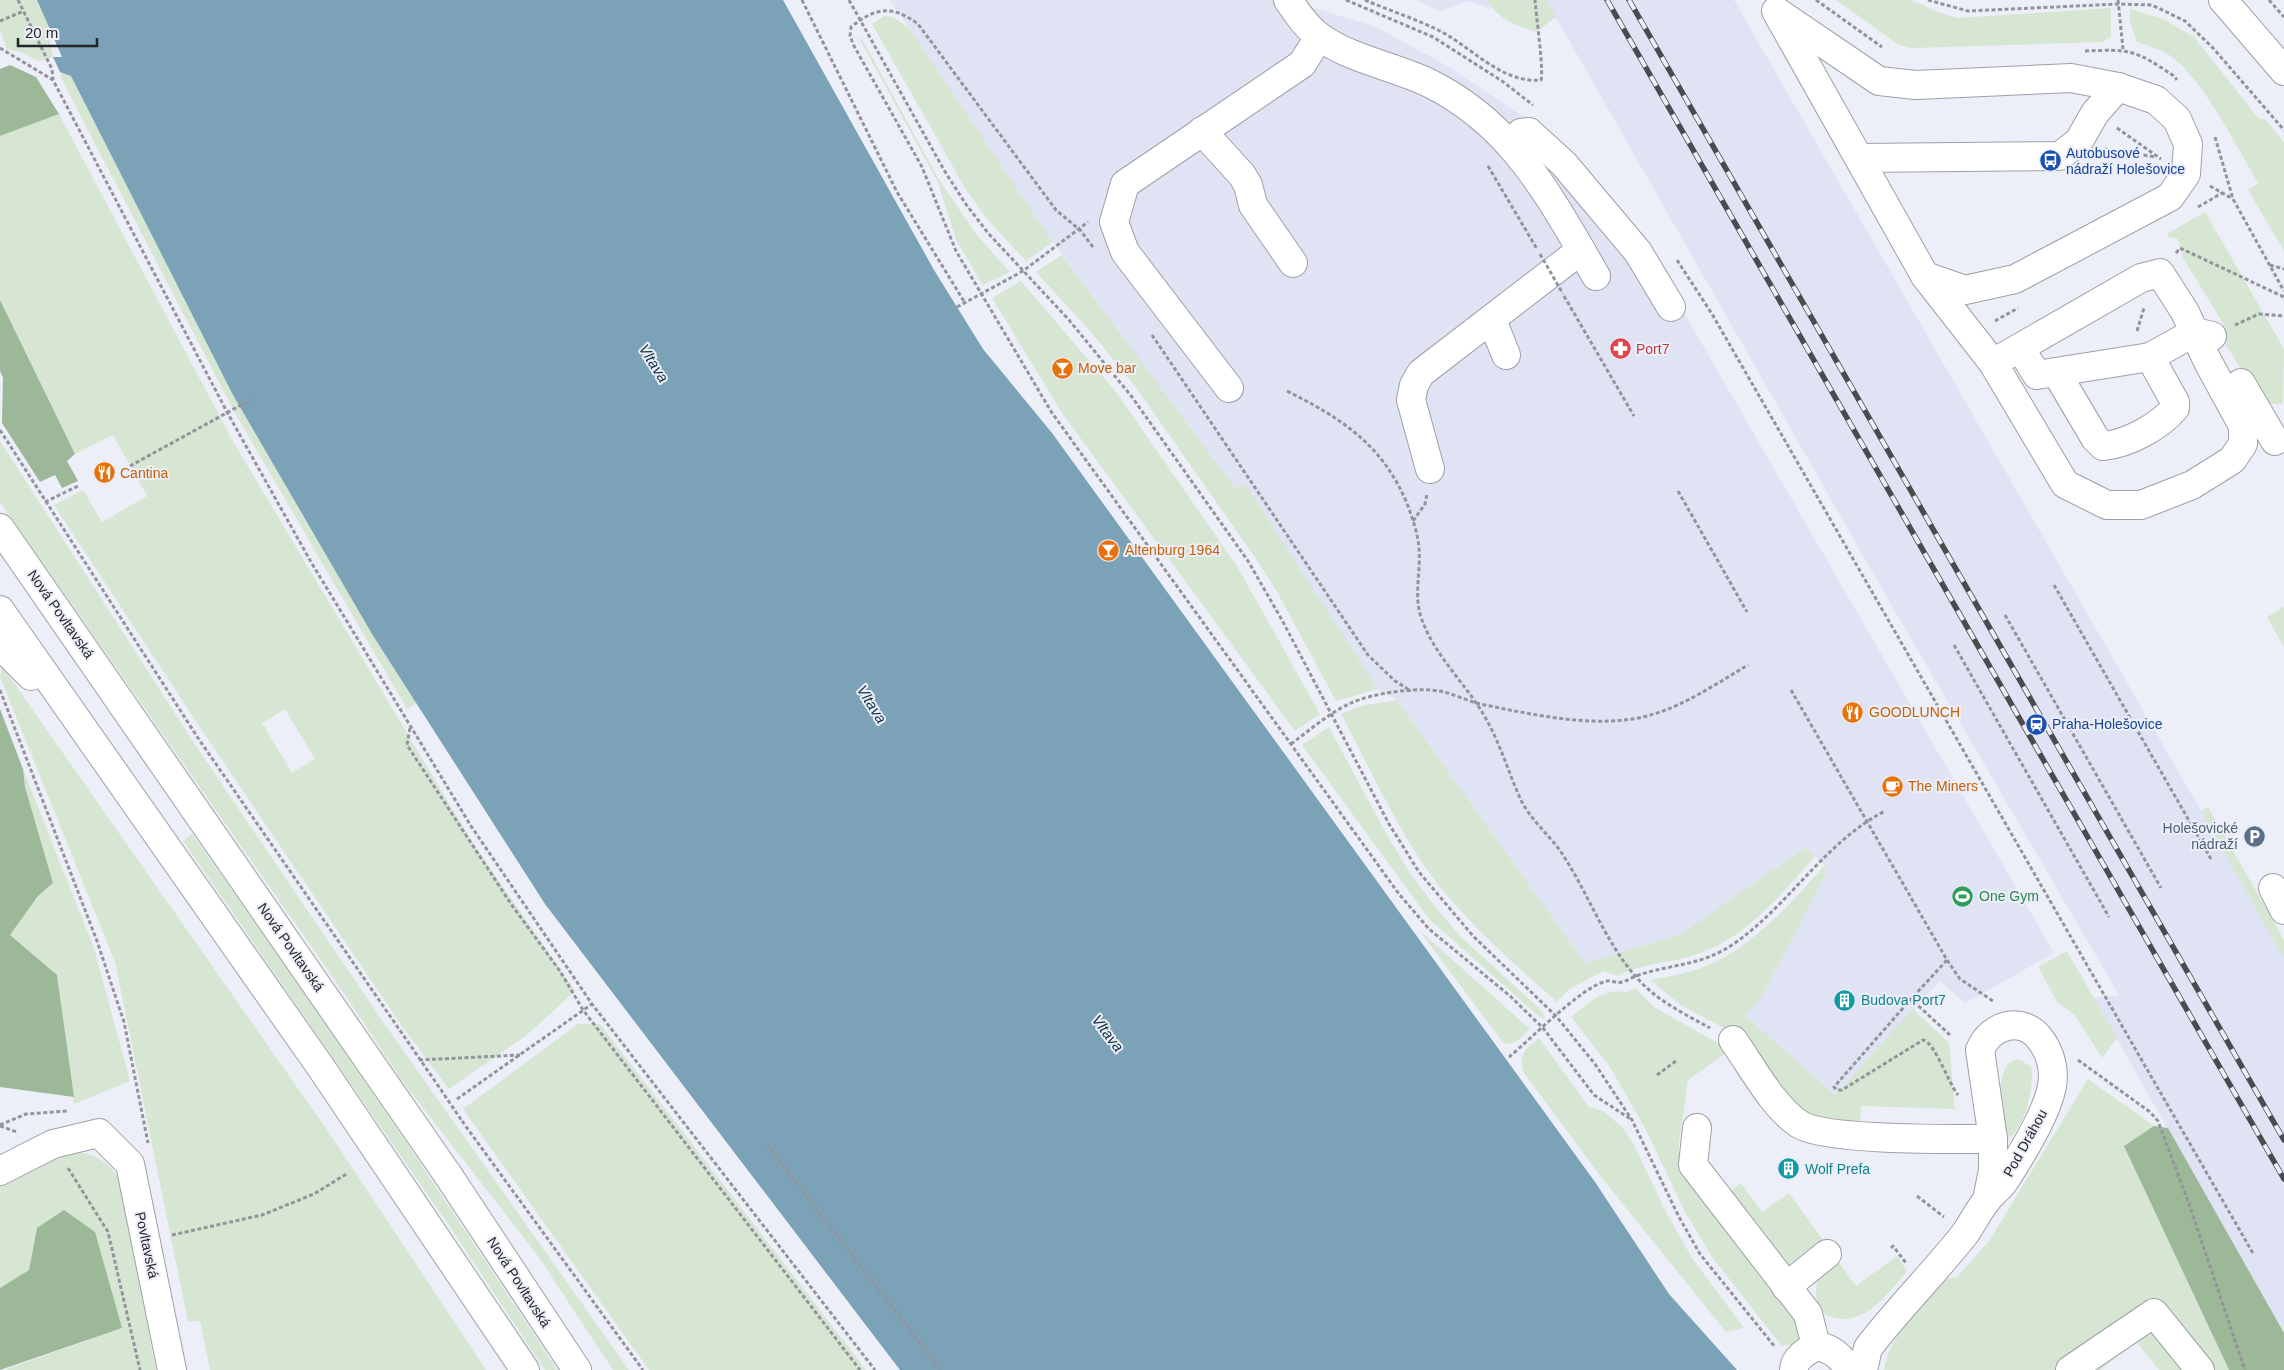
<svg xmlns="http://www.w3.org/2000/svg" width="2284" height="1370" viewBox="0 0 2284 1370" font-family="Helvetica,sans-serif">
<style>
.built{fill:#dfe3f3}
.green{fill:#d6e6d3;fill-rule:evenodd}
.forest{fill:#9db799}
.water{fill:#7ba2b6}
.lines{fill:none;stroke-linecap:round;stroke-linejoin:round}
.minor-casing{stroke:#9ea0a8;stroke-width:30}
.major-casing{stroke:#9ea0a8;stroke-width:30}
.highway-casing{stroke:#9ea0a8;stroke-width:30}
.path{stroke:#93949b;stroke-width:3;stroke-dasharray:4 2.5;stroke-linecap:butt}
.minor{stroke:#fff;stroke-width:28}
.major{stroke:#fff;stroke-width:28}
.highway{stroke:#fff;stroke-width:28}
.rail-casing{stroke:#4a4b4f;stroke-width:5.5}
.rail{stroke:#edeff8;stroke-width:4;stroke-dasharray:11;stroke-linecap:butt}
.path-bridge{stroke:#93949b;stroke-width:3;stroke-dasharray:4 2.5;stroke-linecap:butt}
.labels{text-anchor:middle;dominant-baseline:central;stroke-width:4;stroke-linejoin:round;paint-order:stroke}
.transit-label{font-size:14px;fill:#164399;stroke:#edeff8;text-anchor:start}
.health-label{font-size:14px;fill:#be3a42;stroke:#edeff8;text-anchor:start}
.food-label{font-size:14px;fill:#c56008;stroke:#edeff8;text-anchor:start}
.street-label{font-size:14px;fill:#252629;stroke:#edeff8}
.service-label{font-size:14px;fill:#4e5e75;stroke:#edeff8;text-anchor:end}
.leisure-label{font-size:14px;fill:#27864d;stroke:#edeff8;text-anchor:start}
.culture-label{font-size:14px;fill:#0d838f;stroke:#edeff8;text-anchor:start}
.water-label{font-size:15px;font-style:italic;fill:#0b2f3f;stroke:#edeff8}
</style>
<rect width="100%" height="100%" fill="#edeff8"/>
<g class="built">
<path d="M 890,0 L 1289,0 L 1376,27 L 1449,67 L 1549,134 L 1628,216 L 2054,953 L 1965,1003 L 1940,981 L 1825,1105 L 1745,1016 L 1762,996 L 1825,876 L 1825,865 L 1805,848 L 1679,935 L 1585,963 L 1397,700 L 1378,689 L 1244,484 L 1236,490 L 1053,242 Z"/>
<path d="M 1416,0 L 1487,0 L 1492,9 L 1468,1 L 1440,11 Z"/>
<path d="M 1546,0 L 1734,0 L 2201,811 L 2284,959 L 2284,1335 L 2094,998 L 2119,995 L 1889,601 Z"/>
</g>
<g class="green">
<path d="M 0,0 L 37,0 L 47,23 L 53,57 L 38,61 L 24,53 L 7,49 L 0,31 Z"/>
<path d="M 1487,0 L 1546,0 L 1556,17 L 1536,32 C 1517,26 1497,19 1487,0 Z"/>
<path d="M 1836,0 L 1912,0 L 1935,11 L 1957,18 L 2111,8 L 2111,37 L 2102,42 L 1912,48 L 1899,45 Z"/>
<path d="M 2130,9 L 2163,19 L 2194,37 L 2259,119 L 2265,119 L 2284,142 L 2284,251 L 2248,190 L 2258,183 C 2237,147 2204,81 2172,57 C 2161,49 2149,46 2137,42 L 2130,21 Z"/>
<path d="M 884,16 L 893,17 L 909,28 L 1053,242 L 1026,261 L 987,219 L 965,188 L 872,24 Z"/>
<path d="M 861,37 L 938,178 L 976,234 L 1010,272 L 983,285 L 956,240 L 938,182 L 860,40 Z"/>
<path d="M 60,72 L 71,76 L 233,395 L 372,634 L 417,703 L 407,709 L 235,413 L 65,86 Z"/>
<path d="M 59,114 L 234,443 L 472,842 L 575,991 L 527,1035 L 449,1089 L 402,1026 L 205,735 L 54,505 L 83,490 L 102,522 L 147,496 L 113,435 L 75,454 L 0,300 L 0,136 ZM 285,709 L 315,759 L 292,773 L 262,723 Z"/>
<path d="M 2205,212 L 2284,349 L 2283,404 L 2262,404 L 2217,330 L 2224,325 L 2183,258 L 2178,239 L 2167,237 L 2168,233 Z"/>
<path d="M 1062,255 L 1236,489 L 1245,484 L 1378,689 L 1336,701 L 1276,590 L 1254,556 L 1135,386 L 1090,331 L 1036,272 Z"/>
<path d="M 1021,281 L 1116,392 L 1237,566 L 1320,714 L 1295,731 L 1062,413 L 992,298 Z"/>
<path d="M 0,441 L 194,743 L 386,1026 L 629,1370 L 613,1370 L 538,1256 L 402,1081 L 346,996 L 0,502 Z"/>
<path d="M 2284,607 L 2284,647 L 2267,617 Z"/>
<path d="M 2,666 L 332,1137 L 486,1370 L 210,1370 L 200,1321 L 188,1322 L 115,962 L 0,677 Z"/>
<path d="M 1397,700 L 1585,963 L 1679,935 L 1805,848 L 1815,856 C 1783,893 1746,938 1698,954 C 1672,963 1642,963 1617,976 L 1603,971 L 1568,990 L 1557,1002 C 1514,964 1472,927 1436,882 C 1399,834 1370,768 1341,714 L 1361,706 Z"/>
<path d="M 1329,727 L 1387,835 L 1410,873 L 1433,904 L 1461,937 L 1540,1009 L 1545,1016 L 1542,1019 L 1430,920 L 1418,904 L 1302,745 Z"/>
<path d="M 23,769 L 94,948 L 130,1081 L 74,1104 L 57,975 L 10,935 L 38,896 L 53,883 L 25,787 Z"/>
<path d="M 2208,807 L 2284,940 L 2284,959 L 2201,811 Z"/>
<path d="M 192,834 C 318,1010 439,1189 557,1370 L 545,1370 L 452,1230 L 183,841 Z"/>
<path d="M 1825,865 L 1825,876 L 1762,996 L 1745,1016 L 1835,1095 L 1913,1009 L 1949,1043 L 1955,1109 L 1861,1106 L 1860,1125 L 1831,1124 L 1794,1108 L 1738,1035 L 1682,1006 L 1650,980 C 1672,976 1694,972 1713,963 C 1757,942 1793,901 1825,865 Z"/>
<path d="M 1419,930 L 1530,1029 L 1516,1042 L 1504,1044 Z"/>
<path d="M 2067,951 L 2117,1038 L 2102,1058 L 2075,1015 L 2058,1003 L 2038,967 Z"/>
<path d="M 1635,988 L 1654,1007 L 1730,1050 L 1688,1080 L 1678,1150 L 1802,1328 L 1801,1338 L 1792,1345 L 1781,1345 L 1712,1257 L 1685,1212 L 1646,1130 L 1610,1067 L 1571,1017 C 1587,1005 1605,985 1626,993 Z"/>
<path d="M 578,1024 L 600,1024 L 866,1370 L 649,1370 L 463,1109 Z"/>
<path d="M 1539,1038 L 1589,1107 L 1603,1111 L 1623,1128 L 1635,1147 L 1667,1214 L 1692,1258 L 1744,1328 L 1726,1332 L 1598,1173 L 1524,1073 C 1518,1053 1525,1050 1539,1038 Z"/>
<path d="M 2014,1060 L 2021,1060 L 2031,1067 C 2035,1086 2025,1126 2009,1138 C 2001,1120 1993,1069 2014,1060 Z"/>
<path d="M 2088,1079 L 2154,1126 L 2124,1146 L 2229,1370 L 2159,1370 L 2136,1341 L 2100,1370 L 1884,1370 C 1891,1332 1920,1307 1945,1279 L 1957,1277 L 1989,1241 Z"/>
<path d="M 73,1152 C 96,1153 108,1162 120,1181 L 156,1370 L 4,1370 L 122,1328 L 37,1228 L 29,1270 L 0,1288 L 0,1185 L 53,1159 Z"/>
<path d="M 1741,1183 L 1762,1212 L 1789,1193 L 1823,1240 L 1788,1265 L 1777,1265 L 1725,1195 Z"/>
<path d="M 1832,1253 L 1856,1286 L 1897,1256 L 1907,1271 C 1884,1298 1859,1335 1819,1311 C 1812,1285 1818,1275 1832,1253 Z"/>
</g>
<g class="forest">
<path d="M 10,65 L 36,77 L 59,114 L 0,136 L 0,69 Z"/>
<path d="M 0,300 L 75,454 L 67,461 L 78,481 L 62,488 L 55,475 L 40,482 L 2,423 L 3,378 L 0,371 Z"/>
<path d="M 0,709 L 23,769 L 25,787 L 53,883 L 38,896 L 10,935 L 57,975 L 74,1097 L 0,1087 Z"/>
<path d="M 2154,1126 L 2168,1128 L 2284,1333 L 2284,1370 L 2229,1370 L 2124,1146 Z"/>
<path d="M 64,1210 L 95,1232 L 122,1328 L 0,1370 L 0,1288 L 29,1270 L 37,1228 Z"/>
</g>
<path class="water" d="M 37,0 L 783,0 L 934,270 L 983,349 L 1052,433 L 1595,1182 L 1669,1294 L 1737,1370 L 900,1370 L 545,904 L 372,634 L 233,395 L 71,76 L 60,72 L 53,57 L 62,57 Z"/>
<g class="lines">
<defs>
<g id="minor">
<path d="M 1288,0 C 1297,13 1307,28 1320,37 C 1352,60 1394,66 1429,83 C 1504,120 1541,181 1581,250 L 1421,373 L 1414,385 L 1411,400 L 1430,469"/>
<path d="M 1776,11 L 1879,81 L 1916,85 L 2071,78 L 2118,87 L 2156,100 L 2177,119 L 2188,144 L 2186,174 L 2170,197 L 2015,279 L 1965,290 L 1925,276 Z"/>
<path d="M 1202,131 L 1242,175 L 1248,185 L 1253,205 L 1293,263"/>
<path d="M 1510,145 L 1521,133 L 1529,132 L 1564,164 L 1638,252 L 1671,307"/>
<path d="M 1859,158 L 2060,156 L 2079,141 L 2095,113 L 2118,87"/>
<path d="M 1581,250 L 1596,276"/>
<path d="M 1925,276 L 1993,363 L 2065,484 L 2107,505 L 2141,505 L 2192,485 L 2232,460 L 2243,444 L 2243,426 L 2208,362 L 2185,312 L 2160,273 L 2141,278 L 1993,363"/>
<path d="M 1492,320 L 1506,355"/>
<path d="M 2020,348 L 2037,375 L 2150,357 L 2195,332 L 2212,336"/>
<path d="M 2056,372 L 2095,438 L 2103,446 C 2128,444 2160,426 2175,408 L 2175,402 L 2150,357"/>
<path d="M 2241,383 L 2275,441"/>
<path d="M 1229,388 L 1125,252 L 1114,222 L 1125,184 L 1302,64 L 1319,37"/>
<path d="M 2273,888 L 2284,910"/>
<path d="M 1733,1040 C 1751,1065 1773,1107 1799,1124 C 1825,1141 1956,1139 1993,1139"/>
<path d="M 1697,1128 L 1693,1165 L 1808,1314 L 1816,1346"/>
<path d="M 0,1171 L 53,1144 L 99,1133 L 130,1164 L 172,1370"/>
<path d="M 1786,1287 L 1827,1254"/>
<path d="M 1794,1370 C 1794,1358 1807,1351 1816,1346 C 1832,1348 1841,1357 1850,1370"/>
<path d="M 1863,1370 L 1868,1348 C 1898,1309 1933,1274 1964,1235 C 1972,1224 1978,1211 1987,1200 C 1992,1193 2000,1188 2005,1180 C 2020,1157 2047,1113 2052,1086 C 2055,1069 2050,1052 2040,1039 C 2022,1015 1990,1025 1980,1050 L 1993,1139 L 1993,1170 L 1987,1200"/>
<path d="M 2070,1370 L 2154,1313 L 2200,1370"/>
</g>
<g id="major">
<path d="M 2223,0 L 2284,71"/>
<path d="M 0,528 L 448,1175"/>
</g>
<g id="highway">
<path d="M 0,610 L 320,1066 L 525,1370"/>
<path d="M 0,645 L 31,676"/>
<path d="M 448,1175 L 577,1370"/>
</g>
</defs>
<use href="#minor" class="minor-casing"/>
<use href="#major" class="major-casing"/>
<use href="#highway" class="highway-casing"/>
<g class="path">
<path d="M 18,0 L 52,69 L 53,79"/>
<path d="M 802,0 L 897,192 L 965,303"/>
<path d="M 849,0 L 944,170 L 965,203 L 988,233 L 1069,320 L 1132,397 L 1248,561 L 1282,620 L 1389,824 L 1419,872 L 1473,936 L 1556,1016 L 1595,1064 L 1632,1120 L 1679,1217 L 1700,1254 L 1775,1347"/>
<path d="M 1346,0 L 1433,37 L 1502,81 L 1533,105"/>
<path d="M 1365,0 C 1388,10 1413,18 1436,29 C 1470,45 1501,84 1541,80 C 1544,72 1536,14 1535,0"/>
<path d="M 1816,0 L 1882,47"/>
<path d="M 1928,0 L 1968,11 L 2119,4 L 2152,5 L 2185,21 L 2213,48 L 2284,130"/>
<path d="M 2118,0 L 2123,49"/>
<path d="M 2269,0 L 2284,17"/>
<path d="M 0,21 L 24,11"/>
<path d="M 0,48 L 53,80 L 227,412 L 311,562 L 471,826 L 592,1004 L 875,1370"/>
<path d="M 2085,51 C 2132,49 2135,50 2174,76 L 2177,80"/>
<path d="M 2117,128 L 2161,159"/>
<path d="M 2215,137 L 2233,199 L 2284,291"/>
<path d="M 2105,149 L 2156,157"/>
<path d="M 1488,166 L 1537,249"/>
<path d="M 2210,186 L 2233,199"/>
<path d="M 2198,207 L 2222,193"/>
<path d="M 1093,247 L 1080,230 L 1056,210 L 918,24 C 892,5 876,7 851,27 L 850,36 L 854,46 L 922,167 L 956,251 L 1052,413 L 1399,894 L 1429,929 L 1510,996 L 1543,1028 L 1594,1095 L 1632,1120"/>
<path d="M 2176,253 L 2180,248 L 2284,297"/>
<path d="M 1677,260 L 1712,314 L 2254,1255"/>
<path d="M 2270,265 L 2284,269"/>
<path d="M 1564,296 L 1634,416"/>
<path d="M 957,307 L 1023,271 L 1088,222"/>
<path d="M 1995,321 L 2018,308"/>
<path d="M 2235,325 L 2259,314 L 2284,316"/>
<path d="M 2137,331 L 2144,308"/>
<path d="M 1152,335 L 1368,655 L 1395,681 L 1411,691"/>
<path d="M 1287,391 C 1343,419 1384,446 1408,506 C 1413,520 1418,534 1419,549 C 1421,572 1413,597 1422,620 C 1435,656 1466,684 1485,717 C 1500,743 1508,771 1520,798 C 1530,820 1550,835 1563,855 C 1593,901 1611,960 1655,995 C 1672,1008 1692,1018 1710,1028"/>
<path d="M 0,430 L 198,738 L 437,1084"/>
<path d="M 130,466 L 252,399"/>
<path d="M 1678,491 L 1747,612"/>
<path d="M 45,502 L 80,485"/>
<path d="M 1413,521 L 1425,504 L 1427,494"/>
<path d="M 2054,585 L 2211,859"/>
<path d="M 2005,615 L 2161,888"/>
<path d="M 1954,645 L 2109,917"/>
<path d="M 0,690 L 97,941 L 124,1022 L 148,1143"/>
<path d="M 1791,690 L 1947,960 L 1911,999"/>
<path d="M 410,728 L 407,745 L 511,904 L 560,971 L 583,1010 L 860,1370"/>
<path d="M 1291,744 C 1310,730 1329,713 1351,703 C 1373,693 1420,686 1444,692 C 1456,695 1468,701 1480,704 C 1524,713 1579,725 1624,720 C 1670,716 1709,688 1748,665"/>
<path d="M 1947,960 L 1960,979 L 1993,1001"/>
<path d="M 1950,1035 L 1911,999 L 1834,1087 L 1837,1090 L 1842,1090 L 1923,1040 C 1934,1041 1949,1084 1958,1095"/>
<path d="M 1509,1057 C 1531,1039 1582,986 1607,981 C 1612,980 1617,984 1622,982 C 1627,981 1631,978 1636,976 C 1673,963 1700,967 1735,943 C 1790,904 1825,842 1885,811"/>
<path d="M 419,1060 L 520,1055"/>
<path d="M 2078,1060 L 2150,1112 L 2158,1121 L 2188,1201 L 2245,1370"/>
<path d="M 1657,1075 L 1676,1061"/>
<path d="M 457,1099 L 592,1004"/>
<path d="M 462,1121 L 643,1370"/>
<path d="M 0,1125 L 26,1114 L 67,1111"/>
<path d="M 0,1126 L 17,1132"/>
<path d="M 767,1145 L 941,1370"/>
<path d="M 68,1168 L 108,1232 L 140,1370"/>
<path d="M 1917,1196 L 1944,1217"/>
<path d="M 172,1235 L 262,1215 L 314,1194 L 348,1173"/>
<path d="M 1891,1248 L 1893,1246 L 1906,1263"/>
</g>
<use href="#minor" class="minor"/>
<use href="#major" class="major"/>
<use href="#highway" class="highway"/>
<defs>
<g id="rail">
<path d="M 1607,0 L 2284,1179"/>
<path d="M 1629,0 L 2284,1140"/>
</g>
</defs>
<use href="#rail" class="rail-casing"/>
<use href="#rail" class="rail"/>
<g class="path-bridge">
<path d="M 1540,254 L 1563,294"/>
<path d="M 437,1084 L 462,1121"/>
</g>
</g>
<defs>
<symbol id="bus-disc" viewBox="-11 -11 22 22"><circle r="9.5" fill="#1a4fb4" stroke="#edeff8"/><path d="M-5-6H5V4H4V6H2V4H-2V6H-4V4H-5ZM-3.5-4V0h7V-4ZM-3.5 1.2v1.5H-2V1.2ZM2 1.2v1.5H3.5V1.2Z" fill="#fff"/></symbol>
<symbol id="pharmacy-disc" viewBox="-11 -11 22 22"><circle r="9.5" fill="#e0444e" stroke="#edeff8"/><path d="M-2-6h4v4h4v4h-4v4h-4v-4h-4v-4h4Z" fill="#fff"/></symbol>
<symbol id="bar-disc" viewBox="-11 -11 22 22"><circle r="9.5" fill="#e8710a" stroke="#edeff8"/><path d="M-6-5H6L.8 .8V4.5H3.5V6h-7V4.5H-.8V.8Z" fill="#fff"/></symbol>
<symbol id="restaurant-disc" viewBox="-11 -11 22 22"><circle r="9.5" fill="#e8710a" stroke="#edeff8"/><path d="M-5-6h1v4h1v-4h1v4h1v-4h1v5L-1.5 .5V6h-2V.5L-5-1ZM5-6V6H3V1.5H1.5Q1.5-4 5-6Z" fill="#fff"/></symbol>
<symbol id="station-disc" viewBox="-11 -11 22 22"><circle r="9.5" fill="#1a4fb4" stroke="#edeff8"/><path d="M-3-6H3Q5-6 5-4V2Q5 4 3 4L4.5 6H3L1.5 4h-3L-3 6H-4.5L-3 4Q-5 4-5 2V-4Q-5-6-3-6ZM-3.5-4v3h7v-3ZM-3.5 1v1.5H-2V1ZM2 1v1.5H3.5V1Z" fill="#fff"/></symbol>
<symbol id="cafe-disc" viewBox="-11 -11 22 22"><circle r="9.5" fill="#e8710a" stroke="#edeff8"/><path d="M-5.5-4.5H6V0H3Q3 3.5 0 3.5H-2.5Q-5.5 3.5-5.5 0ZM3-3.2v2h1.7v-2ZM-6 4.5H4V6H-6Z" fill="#fff"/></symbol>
<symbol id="parking-disc" viewBox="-11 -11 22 22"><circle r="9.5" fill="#5c6f8a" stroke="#edeff8"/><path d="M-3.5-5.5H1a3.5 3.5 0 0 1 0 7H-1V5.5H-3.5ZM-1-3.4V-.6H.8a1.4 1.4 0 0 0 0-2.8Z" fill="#fff"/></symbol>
<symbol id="stadium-disc" viewBox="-11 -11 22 22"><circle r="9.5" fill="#2e9e5b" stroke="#edeff8"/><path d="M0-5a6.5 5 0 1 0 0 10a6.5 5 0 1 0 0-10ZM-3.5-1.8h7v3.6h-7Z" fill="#fff"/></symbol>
<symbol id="building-disc" viewBox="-11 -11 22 22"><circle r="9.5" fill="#0f9aa8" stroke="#edeff8"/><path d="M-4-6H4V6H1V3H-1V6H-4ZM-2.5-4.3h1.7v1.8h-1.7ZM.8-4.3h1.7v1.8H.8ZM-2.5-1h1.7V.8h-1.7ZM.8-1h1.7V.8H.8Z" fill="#fff"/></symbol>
</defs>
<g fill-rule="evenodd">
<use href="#bus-disc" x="2038" y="148" width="25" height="25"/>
<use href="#pharmacy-disc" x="1608" y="336" width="25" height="25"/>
<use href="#bar-disc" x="1050" y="356" width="25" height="25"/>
<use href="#restaurant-disc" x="92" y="460" width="25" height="25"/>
<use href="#bar-disc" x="1096" y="538" width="25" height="25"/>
<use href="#restaurant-disc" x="1840" y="700" width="25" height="25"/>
<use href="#station-disc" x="2024" y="712" width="25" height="25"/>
<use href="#cafe-disc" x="1880" y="774" width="25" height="25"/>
<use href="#parking-disc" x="2242" y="824" width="25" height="25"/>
<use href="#stadium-disc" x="1950" y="884" width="25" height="25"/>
<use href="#building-disc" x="1832" y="988" width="25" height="25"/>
<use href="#building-disc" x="1776" y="1156" width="25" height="25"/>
</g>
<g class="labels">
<g class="transit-label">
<text x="2066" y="153">Autobusové<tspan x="2066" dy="16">nádraží Holešovice</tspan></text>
<text x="2052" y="724">Praha-Holešovice</text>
</g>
<g class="health-label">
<text x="1636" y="349">Port7</text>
</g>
<g class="food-label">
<text x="1078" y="368">Move bar</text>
<text x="120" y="473">Cantina</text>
<text x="1125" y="550">Altenburg 1964</text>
<text x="1869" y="712">GOODLUNCH</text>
<text x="1908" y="786">The Miners</text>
</g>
<g class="street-label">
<text transform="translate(61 614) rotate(55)">Nová Povltavská</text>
<text transform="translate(291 947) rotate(55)">Nová Povltavská</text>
<text transform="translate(2025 1143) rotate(-61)">Pod Dráhou</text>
<text transform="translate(147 1245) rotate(78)">Povltavská</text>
<text transform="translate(519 1282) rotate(57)">Nová Povltavská</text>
</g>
<g class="service-label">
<text x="2238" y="828">Holešovické<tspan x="2238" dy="16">nádraží</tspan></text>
</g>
<g class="leisure-label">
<text x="1979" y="896">One Gym</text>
</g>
<g class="culture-label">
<text x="1861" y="1000">Budova Port7</text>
<text x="1805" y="1169">Wolf Prefa</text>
</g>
<g class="water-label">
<text transform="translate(654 363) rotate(58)">Vltava</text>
<text transform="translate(872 704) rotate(58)">Vltava</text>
<text transform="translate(1108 1033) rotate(53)">Vltava</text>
</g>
</g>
<path d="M18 38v8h79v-8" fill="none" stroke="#252629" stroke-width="2.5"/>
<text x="25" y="38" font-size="15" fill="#252629" stroke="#edeff8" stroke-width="4" paint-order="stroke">20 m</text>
</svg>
